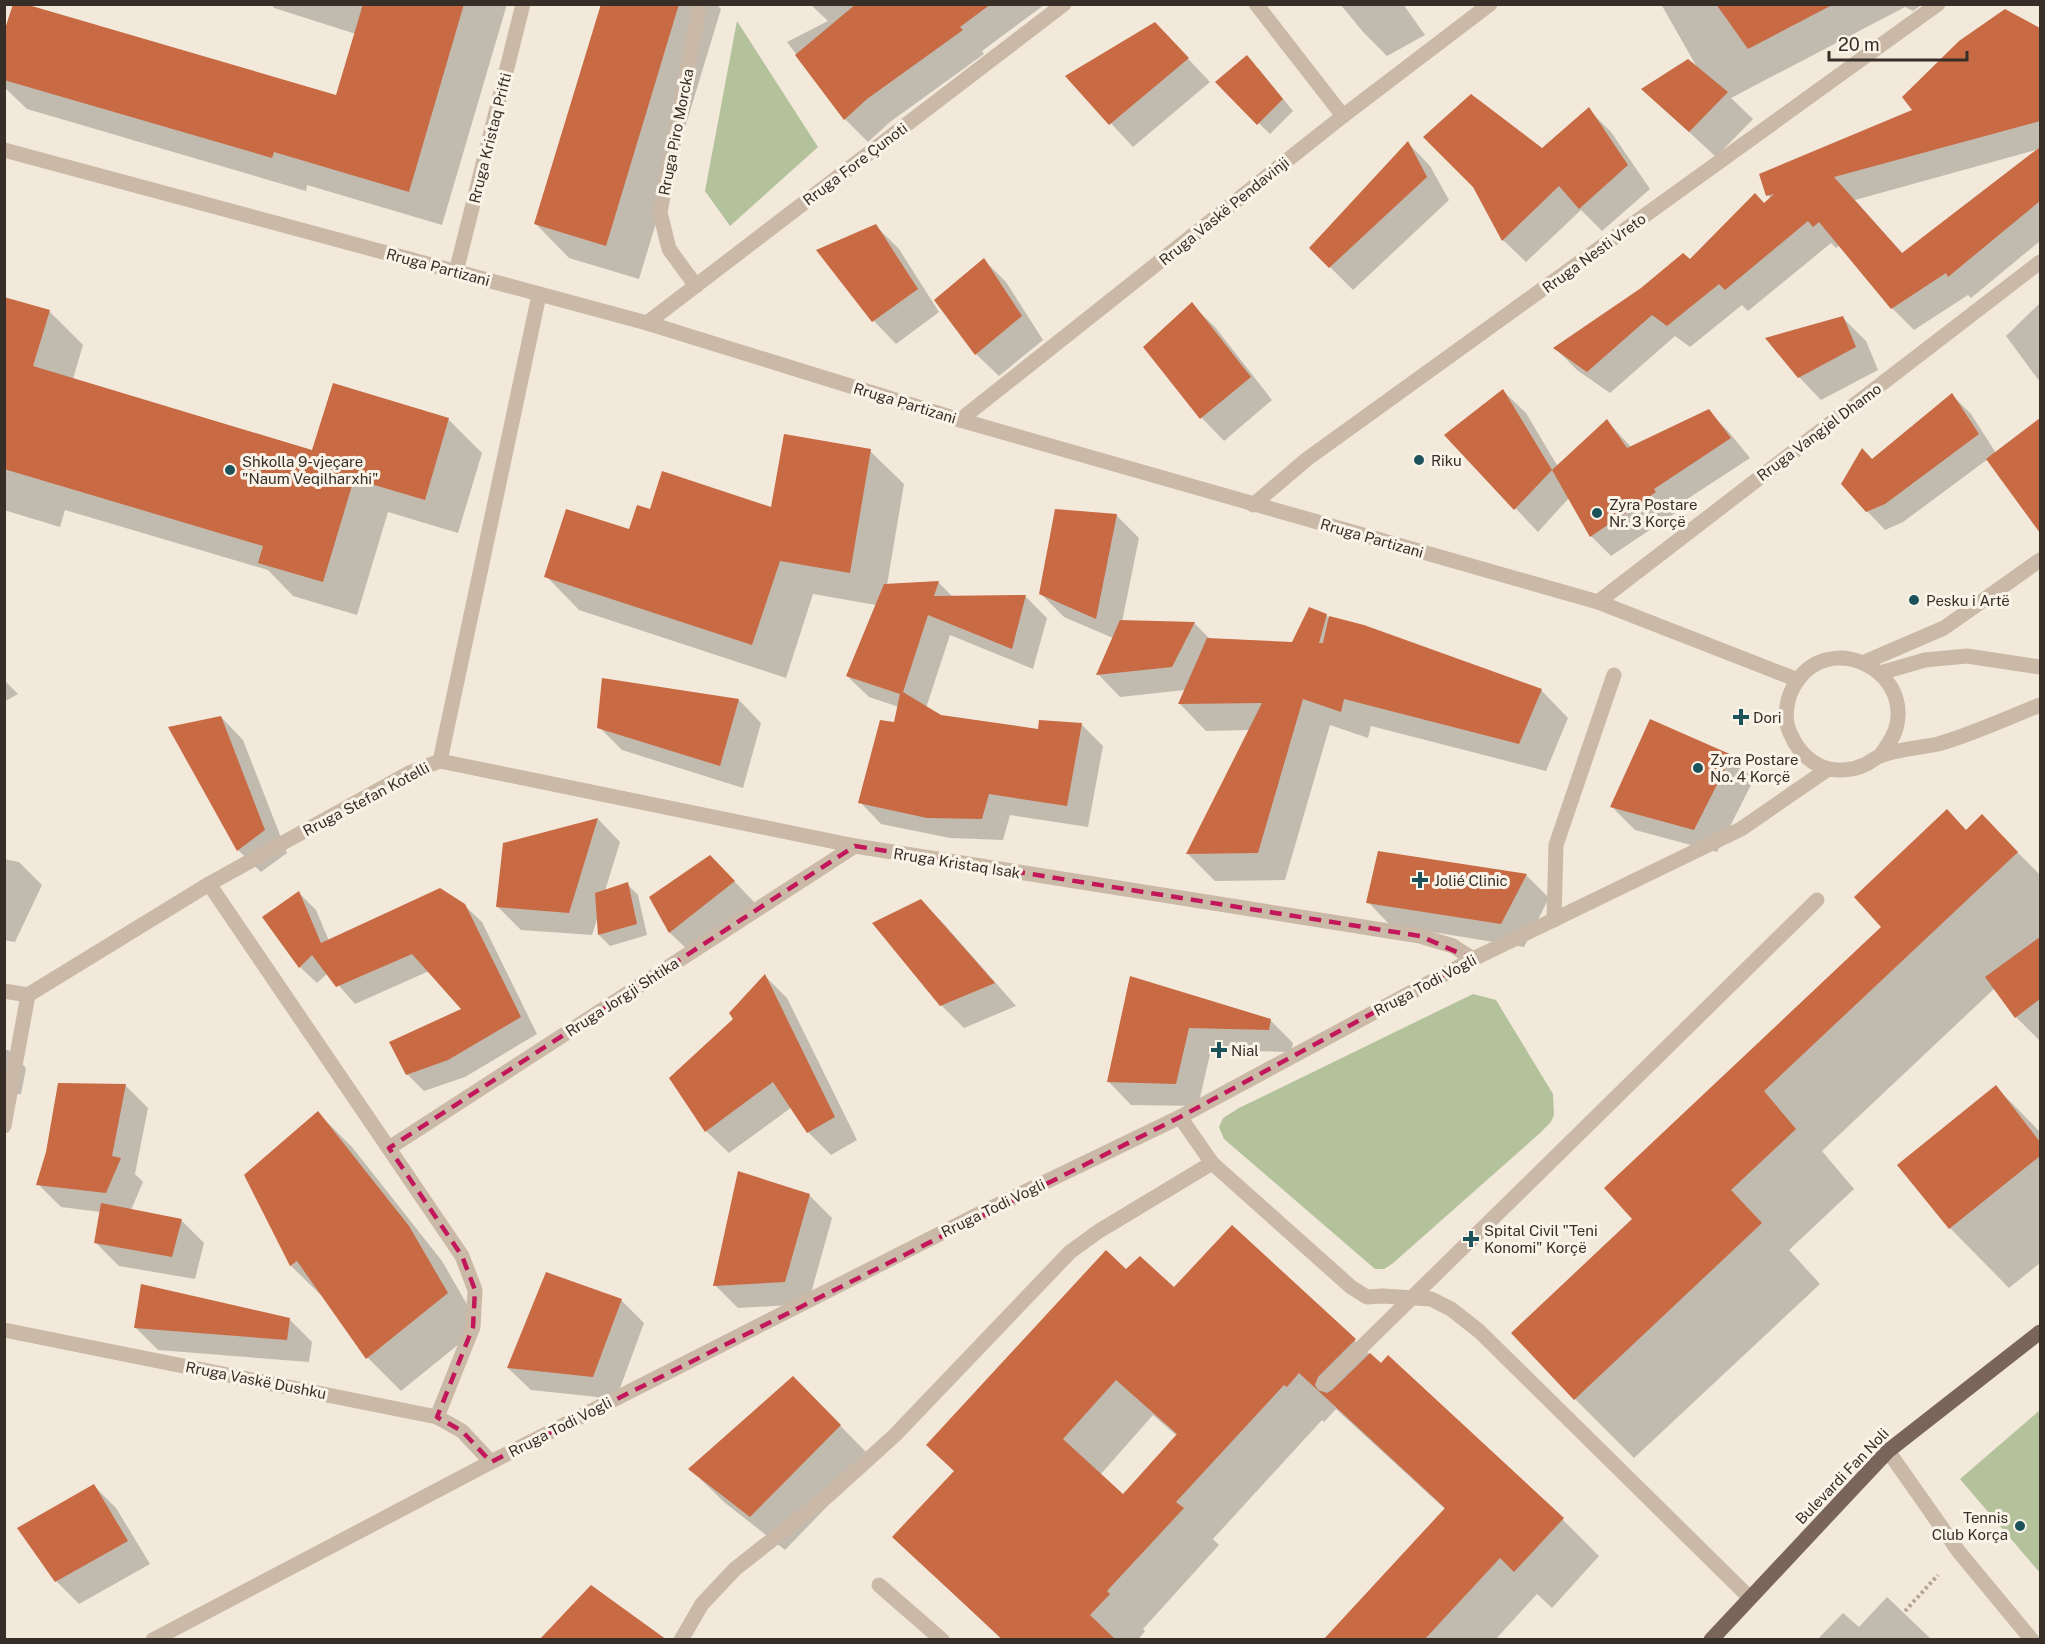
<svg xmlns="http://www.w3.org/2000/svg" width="2045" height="1644" viewBox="0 0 2045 1644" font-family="'Public Sans',sans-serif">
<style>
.green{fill:#b3c29b}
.shadow{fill:#0003;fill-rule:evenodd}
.building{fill:#c86b44;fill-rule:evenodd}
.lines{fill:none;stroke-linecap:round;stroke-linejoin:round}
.path{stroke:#b7a491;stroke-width:4;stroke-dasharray:3 3;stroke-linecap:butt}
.minor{stroke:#cbb9a7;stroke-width:15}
.major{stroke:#796559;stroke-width:15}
.marked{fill:none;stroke:#c2185b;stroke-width:4.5;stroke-dasharray:12 8;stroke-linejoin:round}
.poi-dot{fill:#1c525a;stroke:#faf3e8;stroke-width:2}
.labels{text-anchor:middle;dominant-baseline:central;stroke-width:6;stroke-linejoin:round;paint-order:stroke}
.street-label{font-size:15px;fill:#372e28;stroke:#faf3e8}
.poi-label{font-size:15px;fill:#372e28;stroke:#faf3e8;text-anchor:start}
</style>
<rect width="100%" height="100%" fill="#f2e9db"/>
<g class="green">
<path d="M 737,21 L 818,147 L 730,226 L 705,191 Z"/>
<path d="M 1473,994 L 1496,1000 L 1553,1094 L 1554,1115 L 1551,1122 L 1540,1133 L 1392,1264 L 1384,1269 L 1375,1269 L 1224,1139 L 1219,1127 L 1223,1118 L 1239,1108 Z"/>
<path d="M 2040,1410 L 2040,1409 L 2040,1573 L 1960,1479 Z"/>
</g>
<g class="shadow">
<path d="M 271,4 L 507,4 L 442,225 L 307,185 L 306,191 L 27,109 L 4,87 L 4,37 L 337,97 L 356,34 L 274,8 Z"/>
<path d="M 603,4 L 716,4 L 721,9 L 639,279 L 569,258 L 536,224 Z"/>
<path d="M 810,4 L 1044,5 L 982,51 L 984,54 L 890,122 L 868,142 L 845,119 L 787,42 L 828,21 Z"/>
<path d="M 1340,4 L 1403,4 L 1425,35 L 1387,56 L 1364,33 Z"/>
<path d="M 1661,4 L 1923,4 L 1913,11 L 1905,7 L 1731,98 L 1753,119 L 1716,157 L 1644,90 L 1698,69 Z"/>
<path d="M 2005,10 L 2040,29 L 2040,241 L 1971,298 L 1968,295 L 1914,330 L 1892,308 L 1840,245 L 1836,248 L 1831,243 L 1748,311 L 1742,305 L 1690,347 L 1675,336 L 1610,393 L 1577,370 L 1555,348 L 1690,261 L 1764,205 L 1771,198 L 1768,195 L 1914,110 ZM 2039,149 L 1903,254 L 1855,200 Z"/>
<path d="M 1177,47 L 1210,82 L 1133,147 L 1067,76 Z"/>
<path d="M 1258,68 L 1293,111 L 1270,134 L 1217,82 Z"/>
<path d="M 1589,110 L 1611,132 L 1650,189 L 1602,231 L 1581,210 L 1526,262 L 1503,240 L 1542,150 Z"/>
<path d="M 1408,143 L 1430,166 L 1449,200 L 1353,290 L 1311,248 Z"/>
<path d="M 876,226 L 899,249 L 939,312 L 896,344 L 874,321 L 818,251 Z"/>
<path d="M 984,260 L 1006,282 L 1043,340 L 999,376 L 976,354 Z"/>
<path d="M 4,298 L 50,312 L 83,345 L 73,379 L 313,452 L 334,385 L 449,420 L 482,453 L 458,533 L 388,512 L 357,615 L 293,596 L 268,570 L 65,510 L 60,527 L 4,510 Z"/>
<path d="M 2040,303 L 2040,382 L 2006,336 Z"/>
<path d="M 1192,305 L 1215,327 L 1272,400 L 1224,441 L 1202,418 L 1145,347 Z"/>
<path d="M 1843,318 L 1866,341 L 1878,370 L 1821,400 L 1799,377 Z"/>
<path d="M 1503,391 L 1526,413 L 1558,467 L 1607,421 L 1631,447 L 1708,411 L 1728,431 L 1750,458 L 1672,509 L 1675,513 L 1611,556 L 1591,536 L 1569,498 L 1538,532 L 1446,435 Z"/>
<path d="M 1952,395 L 1971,414 L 1996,453 L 2040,420 L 2040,527 L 2032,518 L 1988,459 L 1903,522 L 1885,530 L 1867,511 L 1872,460 Z"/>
<path d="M 870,451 L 904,484 L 887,585 L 938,582 L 954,598 L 1026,597 L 1047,618 L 1033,669 L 950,635 L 926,708 L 941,716 L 1040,731 L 1040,722 L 1082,725 L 1103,746 L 1088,827 L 1010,815 L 1003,840 L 950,838 L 881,824 L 860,802 L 895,723 L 899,707 L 869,697 L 847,676 L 876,605 L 813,594 L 786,678 L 579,610 L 546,576 L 630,531 L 651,511 L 772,509 Z"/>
<path d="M 1116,515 L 1139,538 L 1122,622 L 1194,623 L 1211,640 L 1293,643 L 1326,615 L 1329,618 L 1541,690 L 1568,718 L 1546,771 L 1371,726 L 1368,738 L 1330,725 L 1285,880 L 1215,881 L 1188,854 L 1250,730 L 1206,731 L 1180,704 L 1185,690 L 1120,697 L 1098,674 L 1113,638 L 1064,617 L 1041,594 Z"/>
<path d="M 4,680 L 18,694 L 4,702 Z"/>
<path d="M 739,700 L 761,723 L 743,788 L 622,750 L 599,727 Z"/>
<path d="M 221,717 L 243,740 L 287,853 L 261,872 L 238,850 Z"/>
<path d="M 1731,757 L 1754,779 L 1717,852 L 1635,830 L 1612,807 Z"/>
<path d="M 1982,816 L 2040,875 L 2040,1041 L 2016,1017 L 1995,988 L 1822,1151 L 1854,1189 L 1789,1250 L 1820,1284 L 1634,1458 L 1575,1399 L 1514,1333 L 1634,1219 L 1884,927 Z"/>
<path d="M 598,819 L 620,842 L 605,891 L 627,884 L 638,895 L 647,935 L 610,946 L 599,935 L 598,916 L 592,935 L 521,930 L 498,907 L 505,845 Z"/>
<path d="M 4,859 L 19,862 L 42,885 L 15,942 L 4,940 Z"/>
<path d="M 1526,875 L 1549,898 L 1524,947 L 1390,925 L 1368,902 Z"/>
<path d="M 733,880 L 757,905 L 693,955 L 670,933 L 651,897 Z"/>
<path d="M 299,893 L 316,910 L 329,941 L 464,905 L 482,922 L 537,1034 L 465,1077 L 424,1091 L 407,1074 L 464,1009 L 429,971 L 355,1004 L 328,973 L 317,983 L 300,967 Z"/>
<path d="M 921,901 L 944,924 L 1016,1006 L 964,1028 L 941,1005 Z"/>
<path d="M 765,976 L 787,998 L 857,1140 L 831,1155 L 808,1132 L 792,1107 L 729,1153 L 706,1131 L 735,1019 Z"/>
<path d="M 1131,978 L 1270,1020 L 1293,1043 L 1291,1052 L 1211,1050 L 1198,1106 L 1131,1105 L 1109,1082 Z"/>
<path d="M 4,1050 L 8,1050 L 26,1068 L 21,1094 L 4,1095 Z"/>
<path d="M 125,1085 L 148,1108 L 135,1174 L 143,1182 L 131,1210 L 181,1220 L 204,1243 L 195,1279 L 119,1266 L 96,1243 L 101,1212 L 61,1207 L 38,1184 Z"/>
<path d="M 1996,1087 L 2040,1132 L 2040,1263 L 2009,1288 L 1950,1228 L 1899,1165 Z"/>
<path d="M 318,1113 L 352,1147 L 442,1261 L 480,1327 L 401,1391 L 368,1358 L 325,1299 L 291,1266 L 246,1176 Z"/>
<path d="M 809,1195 L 832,1218 L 808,1304 L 738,1308 L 715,1285 Z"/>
<path d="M 1126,1272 L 1174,1289 L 1354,1340 L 1381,1365 L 1388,1357 L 1563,1520 L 1599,1556 L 1552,1608 L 1537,1594 L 1495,1640 L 1326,1640 L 1446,1510 L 1336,1409 L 1324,1422 L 1322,1420 L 1213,1539 L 1219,1545 L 1143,1629 L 1145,1631 L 1138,1640 L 1002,1640 L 895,1537 L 955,1472 L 928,1445 ZM 1153,1415 L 1177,1436 L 1124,1496 L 1100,1475 Z"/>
<path d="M 621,1300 L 644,1323 L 616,1399 L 531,1390 L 508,1368 Z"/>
<path d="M 289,1319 L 312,1342 L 309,1362 L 158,1350 L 135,1327 Z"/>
<path d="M 793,1378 L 873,1459 L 785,1550 L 724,1502 L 690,1469 Z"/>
<path d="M 94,1486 L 116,1508 L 150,1564 L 79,1604 L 56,1581 Z"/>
<path d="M 1887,1597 L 1932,1640 L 1817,1640 L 1843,1613 L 1859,1627 Z"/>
</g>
<g class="building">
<path d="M 13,4 L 25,4 L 336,95 L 363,4 L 464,4 L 409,192 L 274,152 L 272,158 L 4,80 L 4,32 Z"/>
<path d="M 601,4 L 679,4 L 606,246 L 534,224 Z"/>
<path d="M 856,4 L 991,4 L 960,27 L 963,30 L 867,99 L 844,120 L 795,55 Z"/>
<path d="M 1716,4 L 1834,4 L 1748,49 Z"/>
<path d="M 2005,9 L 2040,28 L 2040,121 L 1834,177 L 1902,253 L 2040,147 L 2040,201 L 1948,277 L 1946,273 L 1891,309 L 1819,222 L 1813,227 L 1808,221 L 1725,290 L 1719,284 L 1667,326 L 1652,315 L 1587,372 L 1553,348 L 1641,288 L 1683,253 L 1690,259 L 1755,193 L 1764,203 L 1774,194 L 1766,196 L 1759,174 L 1912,110 L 1902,97 L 1959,41 Z"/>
<path d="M 1155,22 L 1189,58 L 1109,125 L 1065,76 Z"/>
<path d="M 1247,55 L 1283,99 L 1257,125 L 1215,82 Z"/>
<path d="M 1688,59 L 1728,92 L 1689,132 L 1641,89 Z"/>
<path d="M 1471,94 L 1542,148 L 1589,107 L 1628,165 L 1579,209 L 1559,186 L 1502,241 L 1473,187 L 1423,137 Z"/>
<path d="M 1408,141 L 1427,177 L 1329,268 L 1309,248 Z"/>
<path d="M 876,224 L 918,289 L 872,322 L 816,250 Z"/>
<path d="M 984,258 L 1022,316 L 975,355 L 934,300 Z"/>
<path d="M 4,297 L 50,310 L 33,366 L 312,450 L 333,383 L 449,418 L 425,500 L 354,479 L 323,582 L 258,563 L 263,546 L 4,469 Z"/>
<path d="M 1192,302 L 1251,377 L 1200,419 L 1143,347 Z"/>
<path d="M 1843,316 L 1856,347 L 1798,378 L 1765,338 Z"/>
<path d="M 1503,389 L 1552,470 L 1514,510 L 1444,435 Z"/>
<path d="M 1952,393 L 1979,434 L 1885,504 L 1866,512 L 1841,484 L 1862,448 L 1872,459 Z"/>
<path d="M 1709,409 L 1731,438 L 1654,489 L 1656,492 L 1590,537 L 1552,470 L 1607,419 L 1627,448 Z"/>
<path d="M 2040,418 L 2040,533 L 1986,459 Z"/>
<path d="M 784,434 L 871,449 L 850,573 L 780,561 L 752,645 L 544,577 L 566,509 L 629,529 L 637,505 L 650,509 L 662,471 L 771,507 Z"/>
<path d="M 1055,509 L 1117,514 L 1096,619 L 1039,594 Z"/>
<path d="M 939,581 L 934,596 L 1026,595 L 1012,649 L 928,615 L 903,692 L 941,715 L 1038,729 L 1039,720 L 1082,723 L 1067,806 L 989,794 L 982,819 L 927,818 L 858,803 L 880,720 L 894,722 L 900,694 L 846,676 L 884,584 Z"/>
<path d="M 1309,607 L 1327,614 L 1319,643 L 1323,643 L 1329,616 L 1364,625 L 1542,689 L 1519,744 L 1344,699 L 1341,712 L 1303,699 L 1258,853 L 1186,854 L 1262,703 L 1178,704 L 1207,638 L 1292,642 Z"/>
<path d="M 1120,620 L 1195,622 L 1172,667 L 1096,675 Z"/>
<path d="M 602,678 L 739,699 L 720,766 L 597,728 Z"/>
<path d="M 221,716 L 265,830 L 237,851 L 168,727 Z"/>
<path d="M 1650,719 L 1732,755 L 1694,830 L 1610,807 Z"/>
<path d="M 1947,809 L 1966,830 L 1982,814 L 2018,852 L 1764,1091 L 1796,1129 L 1731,1190 L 1762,1223 L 1574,1400 L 1511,1333 L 1632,1219 L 1604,1188 L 1881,927 L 1854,897 Z"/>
<path d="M 598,818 L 569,913 L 496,907 L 503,843 Z"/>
<path d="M 1378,851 L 1527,874 L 1501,924 L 1366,903 Z"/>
<path d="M 710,855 L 735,881 L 669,933 L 649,897 Z"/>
<path d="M 628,882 L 637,924 L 598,935 L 595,893 Z"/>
<path d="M 440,888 L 465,904 L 521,1017 L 448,1060 L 406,1075 L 389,1042 L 461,1009 L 412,954 L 336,987 L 312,955 L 299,968 L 262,917 L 299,891 L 321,943 Z"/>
<path d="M 921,899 L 995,983 L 940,1006 L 872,923 Z"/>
<path d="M 2040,937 L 2040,999 L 2015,1018 L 1985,977 Z"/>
<path d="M 765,974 L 835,1117 L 807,1133 L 773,1082 L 705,1132 L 669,1078 L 733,1019 L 729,1013 Z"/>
<path d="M 1130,976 L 1271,1019 L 1269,1030 L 1189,1028 L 1176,1084 L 1107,1082 Z"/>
<path d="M 58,1083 L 126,1084 L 112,1156 L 121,1158 L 106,1193 L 36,1185 L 46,1152 Z"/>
<path d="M 1996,1085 L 2040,1142 L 2040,1156 L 1949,1229 L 1897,1165 Z"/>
<path d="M 318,1111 L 409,1226 L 448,1293 L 366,1359 L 297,1261 L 290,1266 L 244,1175 Z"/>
<path d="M 738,1171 L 810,1194 L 785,1282 L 713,1286 Z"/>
<path d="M 101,1203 L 182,1219 L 172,1257 L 94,1243 Z"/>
<path d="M 1232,1225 L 1356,1339 L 1318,1377 L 1315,1385 L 1318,1390 L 1327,1393 L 1332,1390 L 1370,1353 L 1381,1363 L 1388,1355 L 1564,1518 L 1514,1572 L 1500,1558 L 1424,1640 L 1323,1640 L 1445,1508 L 1299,1373 L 1287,1387 L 1284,1385 L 1176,1502 L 1184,1508 L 1107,1591 L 1110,1594 L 1090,1615 L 1116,1640 L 1003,1640 L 892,1537 L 954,1471 L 926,1445 L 1106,1250 L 1126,1269 L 1140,1256 L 1174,1287 ZM 1116,1380 L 1177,1434 L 1123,1494 L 1063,1439 Z"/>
<path d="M 546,1272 L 622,1299 L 593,1377 L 507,1368 Z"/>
<path d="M 141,1284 L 290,1318 L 287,1340 L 134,1328 Z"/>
<path d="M 793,1376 L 841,1425 L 750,1517 L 688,1469 Z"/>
<path d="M 94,1484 L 128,1541 L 55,1582 L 17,1528 Z"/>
<path d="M 591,1585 L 667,1640 L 539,1640 Z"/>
</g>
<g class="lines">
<path class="path" d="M 1905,1611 L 1938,1575"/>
<g class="minor">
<path d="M 1256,4 L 1343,116"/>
<path d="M 4,150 L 647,323 L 960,420 L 1598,602 L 1798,680"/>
<path d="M 456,272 L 523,4"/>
<path d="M 696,286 L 669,249 L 660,212 L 700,4"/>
<path d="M 647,323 L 1064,4"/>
<path d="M 960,420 L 1343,116 L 1490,4"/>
<path d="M 1253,505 L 1307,459 L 1938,4"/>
<path d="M 1598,602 L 2040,262"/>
<path d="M 1865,662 L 1944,628 L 2040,560"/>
<path d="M 1880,673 L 1925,660 L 1967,656 L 2040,667"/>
<path d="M 1880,756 C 1887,746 1895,736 1897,724 C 1908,667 1829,633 1797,681 C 1786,697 1782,720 1792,737 C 1799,752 1812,765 1829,769 C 1840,771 1854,770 1864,765 C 1870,763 1874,758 1880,756 C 1898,749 1919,748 1938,744 C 1973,734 2007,718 2040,705"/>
<path d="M 440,761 L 855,846 L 1420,936 L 1453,946 L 1473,959"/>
<path d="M 209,884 L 462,1256 L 475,1290 L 473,1327 L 437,1417"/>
<path d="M 1554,920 L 1556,845 L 1614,675"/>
<path d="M 4,991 L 28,995"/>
<path d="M 1180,1117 L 1212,1163 L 1351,1287 L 1367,1297 L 1383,1296 L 1431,1299 L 1451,1309 L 1479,1331 L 1750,1598"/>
<path d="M 4,1126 L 28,995 L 209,884 L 409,773 L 440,761 L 539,295"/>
<path d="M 389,1148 L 855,846"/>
<path d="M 4,1330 L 437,1417 L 462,1431 L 491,1462"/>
<path d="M 1325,1383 L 1817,900"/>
<path d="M 1888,1451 L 1959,1552 L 2032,1640"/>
<path d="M 879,1585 L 942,1640"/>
<path d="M 153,1640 L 491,1462 L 725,1343 L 979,1214 L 1180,1117 L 1473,959 L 1741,829 L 1828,769"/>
<path d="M 681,1640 L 702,1604 L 735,1569 L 830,1494 L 895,1435 L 1070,1252 L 1099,1231 L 1212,1163"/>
</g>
<path class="major" d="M 1711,1640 L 1888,1451 L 2040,1332"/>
</g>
<path class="marked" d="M 855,846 L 1420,936 L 1473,959 L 1180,1117 L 491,1462 L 462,1431 L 437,1417 L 473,1327 L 475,1290 L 462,1256 L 389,1148 Z"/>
<g class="poi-dot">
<circle cx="1419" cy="460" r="6"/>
<circle cx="230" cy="470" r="6"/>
<circle cx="1597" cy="513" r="6"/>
<circle cx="1914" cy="600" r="6"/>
<path d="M1738 708h6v6h6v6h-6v6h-6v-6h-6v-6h6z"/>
<circle cx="1698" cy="768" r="6"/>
<path d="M1417 871h6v6h6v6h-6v6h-6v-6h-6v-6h6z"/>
<path d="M1216 1041h6v6h6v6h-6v6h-6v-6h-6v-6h6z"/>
<path d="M1468 1230h6v6h6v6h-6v6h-6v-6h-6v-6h6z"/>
<circle cx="2020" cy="1526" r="6"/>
</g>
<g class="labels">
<g class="street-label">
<text transform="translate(676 132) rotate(-79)">Rruga Piro Morcka</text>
<text transform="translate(490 138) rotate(-76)">Rruga Kristaq Prifti</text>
<text transform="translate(855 164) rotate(-37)">Rruga Fore Çunoti</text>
<text transform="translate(1224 211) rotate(-39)">Rruga Vaskë Pendavinji</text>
<text transform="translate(1594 253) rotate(-36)">Rruga Nesti Vreto</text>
<text transform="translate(438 267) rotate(15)">Rruga Partizani</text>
<text transform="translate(905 403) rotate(17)">Rruga Partizani</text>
<text transform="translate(1819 432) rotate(-37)">Rruga Vangjel Dhamo</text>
<text transform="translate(1372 538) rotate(16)">Rruga Partizani</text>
<text transform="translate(366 799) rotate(-28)">Rruga Stefan Kotelli</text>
<text transform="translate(957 863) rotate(9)">Rruga Kristaq Isak</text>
<text transform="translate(1425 985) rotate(-28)">Rruga Todi Vogli</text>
<text transform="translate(622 997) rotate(-33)">Rruga Jorgji Shtika</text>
<text transform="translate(993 1208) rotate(-26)">Rruga Todi Vogli</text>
<text transform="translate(256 1380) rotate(11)">Rruga Vaskë Dushku</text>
<text transform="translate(560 1427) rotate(-27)">Rruga Todi Vogli</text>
<text transform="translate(1842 1476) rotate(-46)">Bulevardi Fan Noli</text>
</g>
<g class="poi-label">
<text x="1431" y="460">Riku</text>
<text x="242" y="461">Shkolla 9-vjeçare<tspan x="242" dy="17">"Naum Veqilharxhi"</tspan></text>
<text x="1609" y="504">Zyra Postare<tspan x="1609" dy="17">Nr. 3 Korçë</tspan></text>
<text x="1926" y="600">Pesku i Artë</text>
<text x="1753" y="717">Dori</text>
<text x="1710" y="759">Zyra Postare<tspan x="1710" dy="17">No. 4 Korçë</tspan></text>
<text x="1434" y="880">Jolié Clinic</text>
<text x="1231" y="1050">Nial</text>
<text x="1484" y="1230">Spital Civil "Teni<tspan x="1484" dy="17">Konomi" Korçë</tspan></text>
<text x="2008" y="1517" text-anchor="end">Tennis<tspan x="2008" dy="17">Club Korça</tspan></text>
</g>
</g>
<rect width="2045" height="1644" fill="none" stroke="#372e28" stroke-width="12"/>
<path d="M1829 51v9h138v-9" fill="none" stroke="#372e28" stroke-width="3"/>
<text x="1838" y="51" font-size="18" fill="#372e28" stroke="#faf3e8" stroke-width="4.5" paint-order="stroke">20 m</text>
</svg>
